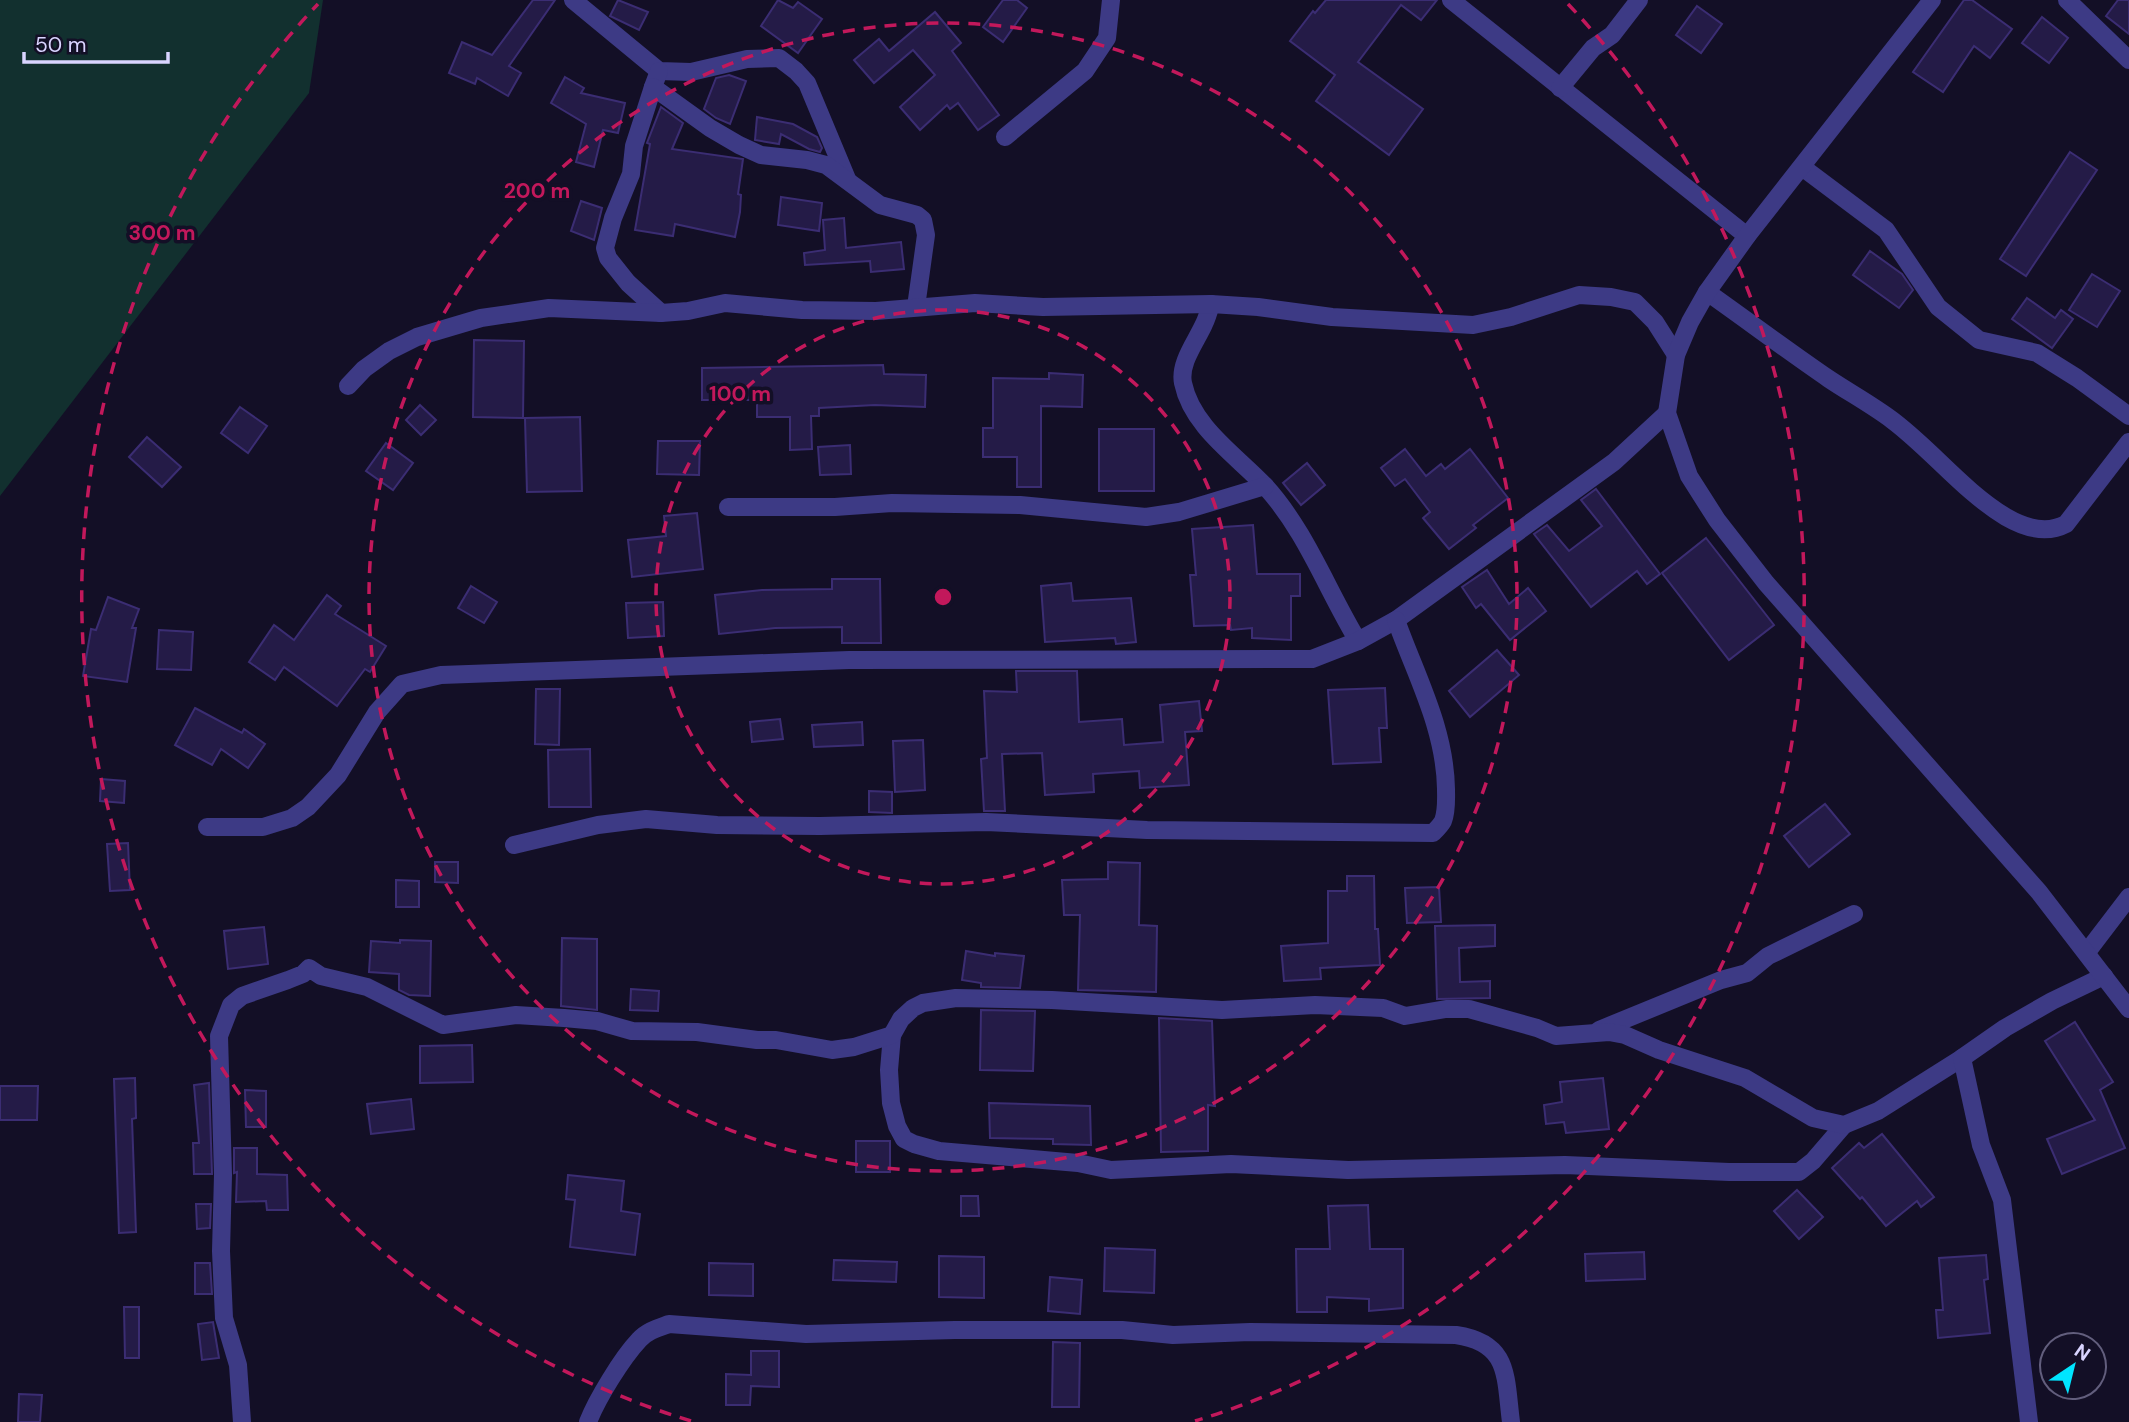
<svg xmlns="http://www.w3.org/2000/svg" width="2129" height="1422" viewBox="0 0 2129 1422" font-family="'DM Sans',sans-serif">
<style>
.green{fill:#12302f}
.building{fill:#241b47;stroke:#3b2d73;stroke-width:2}
.lines{fill:none;stroke-linecap:round;stroke-linejoin:round}
.minor{stroke:#3d3a85;stroke-width:18}
.tertiary{stroke:#3d3a85;stroke-width:18}
.ring{fill:none;stroke:#c2185b;stroke-width:3.5;stroke-dasharray:12 9}
.centre{fill:#c2185b;stroke:#130f26;stroke-width:3.5}
.ring-label{font-size:21px;text-anchor:middle;font-weight:bold;fill:#c2185b;stroke:#130f26;stroke-width:7;stroke-linejoin:round;paint-order:stroke}
</style>
<rect width="100%" height="100%" fill="#130f26"/>
<path class="green" d="M 0,0 L 323,0 L 309,93 L 0,496 Z"/>
<g class="building">
<path d="M 533,0 L 555,0 L 509,66 L 521,73 L 508,96 L 477,78 L 475,84 L 449,73 L 462,42 L 492,55 Z"/>
<path d="M 618,0 L 648,12 L 639,30 L 610,16 Z"/>
<path d="M 778,0 L 793,8 L 798,2 L 822,19 L 798,53 L 761,26 Z"/>
<path d="M 1003,0 L 1017,0 L 1027,8 L 1003,42 L 983,27 Z"/>
<path d="M 1326,0 L 1437,0 L 1421,20 L 1401,5 L 1358,62 L 1423,109 L 1389,155 L 1316,101 L 1335,75 L 1290,41 L 1313,11 L 1315,13 Z"/>
<path d="M 1964,0 L 1972,0 L 2012,29 L 1990,58 L 1974,46 L 1943,92 L 1913,72 Z"/>
<path d="M 2118,0 L 2129,0 L 2129,34 L 2106,16 Z"/>
<path d="M 1697,6 L 1722,24 L 1701,53 L 1676,35 Z"/>
<path d="M 935,12 L 961,43 L 952,51 L 999,115 L 978,130 L 958,103 L 950,109 L 947,105 L 920,130 L 900,107 L 935,75 L 913,50 L 874,83 L 854,60 L 879,39 L 889,51 Z"/>
<path d="M 2042,17 L 2068,38 L 2049,63 L 2022,43 Z"/>
<path d="M 729,75 L 746,81 L 730,124 L 716,118 L 704,109 L 716,78 Z"/>
<path d="M 565,77 L 584,88 L 581,93 L 625,103 L 618,133 L 603,130 L 594,167 L 576,162 L 586,124 L 551,103 Z"/>
<path d="M 661,107 L 683,123 L 672,149 L 743,159 L 738,194 L 741,195 L 740,212 L 735,237 L 675,224 L 673,236 L 635,230 L 650,144 L 647,143 Z"/>
<path d="M 757,117 L 793,124 L 817,137 L 822,148 L 820,152 L 809,149 L 781,134 L 779,144 L 755,140 Z"/>
<path d="M 2070,152 L 2097,170 L 2026,276 L 2000,259 Z"/>
<path d="M 781,197 L 822,203 L 819,231 L 778,225 Z"/>
<path d="M 581,201 L 602,208 L 594,240 L 571,231 Z"/>
<path d="M 844,218 L 846,248 L 901,242 L 904,269 L 871,272 L 870,261 L 805,265 L 804,253 L 825,250 L 823,220 Z"/>
<path d="M 1870,251 L 1902,274 L 1913,290 L 1899,308 L 1853,275 Z"/>
<path d="M 2092,274 L 2120,291 L 2097,327 L 2069,310 Z"/>
<path d="M 2027,298 L 2055,318 L 2061,310 L 2073,319 L 2052,348 L 2012,319 Z"/>
<path d="M 474,340 L 524,341 L 523,418 L 473,417 Z"/>
<path d="M 883,365 L 884,374 L 926,375 L 925,407 L 875,405 L 819,408 L 819,416 L 811,416 L 812,449 L 790,450 L 790,417 L 757,417 L 757,400 L 702,400 L 702,368 Z"/>
<path d="M 1049,373 L 1083,375 L 1082,407 L 1041,406 L 1041,487 L 1017,487 L 1017,457 L 983,457 L 983,428 L 993,428 L 993,378 L 1049,379 Z"/>
<path d="M 420,405 L 436,420 L 421,435 L 406,420 Z"/>
<path d="M 240,407 L 267,426 L 248,453 L 221,433 Z"/>
<path d="M 580,417 L 582,491 L 527,492 L 525,418 Z"/>
<rect x="1099" y="429" width="55" height="62"/>
<path d="M 147,437 L 181,467 L 162,487 L 129,457 Z"/>
<path d="M 658,441 L 700,441 L 699,475 L 657,474 Z"/>
<path d="M 386,443 L 413,463 L 393,490 L 366,471 Z"/>
<path d="M 850,445 L 851,474 L 820,475 L 818,447 Z"/>
<path d="M 1405,449 L 1426,476 L 1441,464 L 1445,469 L 1470,449 L 1508,498 L 1473,525 L 1476,528 L 1449,549 L 1423,518 L 1430,512 L 1405,479 L 1395,486 L 1381,468 Z"/>
<path d="M 1307,463 L 1325,485 L 1301,505 L 1283,483 Z"/>
<path d="M 1596,489 L 1660,574 L 1647,584 L 1637,571 L 1591,607 L 1534,534 L 1547,525 L 1569,551 L 1602,526 L 1581,500 Z"/>
<path d="M 697,513 L 703,569 L 632,577 L 628,540 L 666,536 L 664,516 Z"/>
<path d="M 1253,525 L 1257,574 L 1300,574 L 1300,596 L 1291,596 L 1291,640 L 1252,638 L 1252,628 L 1231,630 L 1230,625 L 1194,626 L 1190,575 L 1196,575 L 1192,529 Z"/>
<path d="M 1706,538 L 1774,625 L 1729,660 L 1662,573 Z"/>
<path d="M 1487,570 L 1509,604 L 1528,588 L 1546,611 L 1510,640 L 1481,604 L 1476,608 L 1462,587 Z"/>
<path d="M 832,579 L 880,579 L 881,643 L 842,643 L 842,627 L 775,628 L 719,634 L 715,595 L 762,590 L 832,589 Z"/>
<path d="M 1071,583 L 1073,601 L 1131,598 L 1136,642 L 1116,644 L 1115,638 L 1045,642 L 1041,586 Z"/>
<path d="M 471,586 L 497,602 L 484,623 L 458,608 Z"/>
<path d="M 327,595 L 341,606 L 335,614 L 386,646 L 370,672 L 365,669 L 337,706 L 284,667 L 275,680 L 249,662 L 274,625 L 294,640 Z"/>
<path d="M 108,597 L 139,609 L 132,628 L 136,628 L 127,682 L 83,676 L 91,629 L 96,630 Z"/>
<path d="M 663,602 L 664,636 L 628,638 L 626,603 Z"/>
<path d="M 159,630 L 193,632 L 191,670 L 157,669 Z"/>
<path d="M 1497,650 L 1519,675 L 1470,717 L 1449,691 Z"/>
<path d="M 1016,671 L 1077,671 L 1079,722 L 1122,719 L 1124,745 L 1163,742 L 1160,705 L 1199,701 L 1202,731 L 1185,732 L 1189,785 L 1140,788 L 1139,771 L 1093,774 L 1094,792 L 1045,795 L 1042,753 L 1002,754 L 1005,811 L 984,811 L 981,759 L 987,758 L 984,691 L 1017,692 Z"/>
<path d="M 1385,688 L 1387,728 L 1379,728 L 1381,762 L 1333,764 L 1328,690 Z"/>
<path d="M 536,689 L 560,689 L 559,745 L 535,744 Z"/>
<path d="M 195,708 L 242,733 L 244,729 L 265,744 L 248,768 L 221,749 L 212,765 L 175,745 Z"/>
<path d="M 780,719 L 783,739 L 752,742 L 750,722 Z"/>
<path d="M 862,722 L 863,745 L 814,747 L 812,725 Z"/>
<path d="M 923,740 L 925,790 L 895,792 L 893,741 Z"/>
<path d="M 590,749 L 591,807 L 549,807 L 548,750 Z"/>
<path d="M 101,779 L 125,781 L 124,803 L 100,801 Z"/>
<path d="M 869,791 L 892,792 L 892,813 L 869,812 Z"/>
<path d="M 1825,804 L 1850,834 L 1809,867 L 1784,836 Z"/>
<path d="M 128,843 L 130,890 L 110,891 L 107,844 Z"/>
<path d="M 435,862 L 458,862 L 458,883 L 435,882 Z"/>
<path d="M 1108,862 L 1140,863 L 1139,925 L 1157,926 L 1156,992 L 1078,990 L 1080,915 L 1064,915 L 1062,880 L 1108,879 Z"/>
<path d="M 1347,876 L 1374,876 L 1375,929 L 1378,929 L 1380,965 L 1320,968 L 1321,979 L 1284,981 L 1281,946 L 1328,943 L 1328,891 L 1347,891 Z"/>
<path d="M 396,880 L 419,881 L 419,907 L 396,907 Z"/>
<path d="M 1439,887 L 1441,922 L 1407,923 L 1405,888 Z"/>
<path d="M 1495,925 L 1495,946 L 1459,948 L 1460,982 L 1490,981 L 1490,998 L 1437,999 L 1435,926 Z"/>
<path d="M 264,927 L 268,964 L 228,969 L 224,931 Z"/>
<path d="M 562,938 L 597,939 L 597,1010 L 561,1006 Z"/>
<path d="M 400,940 L 431,941 L 430,996 L 409,995 L 399,990 L 399,974 L 369,972 L 371,941 L 400,943 Z"/>
<path d="M 966,951 L 995,956 L 995,953 L 1024,956 L 1020,988 L 981,987 L 981,983 L 962,980 Z"/>
<path d="M 631,989 L 659,991 L 658,1011 L 630,1010 Z"/>
<path d="M 981,1010 L 1035,1011 L 1033,1071 L 980,1070 Z"/>
<path d="M 1159,1018 L 1212,1021 L 1215,1106 L 1208,1105 L 1208,1151 L 1161,1152 Z"/>
<path d="M 2075,1022 L 2113,1082 L 2100,1090 L 2125,1148 L 2062,1174 L 2047,1139 L 2095,1120 L 2045,1041 Z"/>
<path d="M 472,1045 L 473,1082 L 420,1083 L 420,1046 Z"/>
<path d="M 135,1078 L 136,1118 L 132,1119 L 136,1232 L 119,1233 L 114,1079 Z"/>
<path d="M 1603,1078 L 1609,1129 L 1566,1133 L 1564,1122 L 1546,1124 L 1544,1105 L 1562,1102 L 1560,1082 Z"/>
<path d="M 209,1083 L 212,1174 L 194,1174 L 193,1143 L 199,1143 L 194,1085 Z"/>
<path d="M 0,1086 L 38,1086 L 37,1120 L 0,1120 Z"/>
<path d="M 245,1090 L 266,1091 L 266,1127 L 246,1127 Z"/>
<path d="M 411,1099 L 414,1129 L 371,1134 L 367,1104 Z"/>
<path d="M 989,1103 L 1090,1106 L 1091,1145 L 1053,1144 L 1053,1139 L 990,1138 Z"/>
<path d="M 1882,1134 L 1934,1197 L 1921,1207 L 1917,1201 L 1886,1226 L 1862,1197 L 1860,1199 L 1832,1168 L 1859,1143 L 1864,1148 Z"/>
<rect x="856" y="1141" width="34" height="31"/>
<path d="M 234,1148 L 257,1148 L 257,1174 L 287,1175 L 288,1210 L 267,1210 L 266,1201 L 236,1202 L 237,1172 L 234,1173 Z"/>
<path d="M 568,1175 L 624,1181 L 621,1211 L 640,1214 L 635,1255 L 570,1247 L 575,1200 L 566,1199 Z"/>
<path d="M 1797,1190 L 1823,1217 L 1799,1239 L 1774,1211 Z"/>
<path d="M 961,1196 L 978,1196 L 979,1216 L 961,1216 Z"/>
<path d="M 196,1204 L 211,1204 L 210,1228 L 197,1229 Z"/>
<path d="M 1368,1205 L 1370,1249 L 1403,1249 L 1403,1308 L 1369,1311 L 1369,1299 L 1327,1297 L 1327,1312 L 1297,1312 L 1296,1249 L 1330,1249 L 1328,1206 Z"/>
<path d="M 1105,1248 L 1155,1250 L 1154,1293 L 1104,1291 Z"/>
<path d="M 1644,1252 L 1645,1279 L 1586,1281 L 1585,1254 Z"/>
<path d="M 1986,1255 L 1988,1279 L 1984,1280 L 1990,1333 L 1938,1338 L 1936,1310 L 1943,1310 L 1939,1258 Z"/>
<path d="M 939,1256 L 984,1257 L 984,1298 L 939,1297 Z"/>
<path d="M 834,1260 L 897,1262 L 896,1282 L 833,1280 Z"/>
<path d="M 195,1263 L 210,1263 L 212,1294 L 195,1294 Z"/>
<path d="M 709,1263 L 753,1264 L 753,1296 L 709,1295 Z"/>
<path d="M 1050,1277 L 1082,1280 L 1080,1314 L 1048,1311 Z"/>
<path d="M 124,1307 L 139,1307 L 139,1358 L 125,1358 Z"/>
<path d="M 213,1322 L 219,1358 L 202,1360 L 198,1324 Z"/>
<path d="M 1053,1342 L 1080,1343 L 1079,1407 L 1052,1407 Z"/>
<path d="M 751,1351 L 779,1351 L 779,1387 L 751,1386 L 750,1405 L 726,1405 L 726,1374 L 751,1375 Z"/>
<path d="M 19,1394 L 42,1395 L 40,1422 L 18,1422 Z"/>
</g>
<g class="lines">
<g class="minor">
<path d="M 573,0 L 659,71 L 691,72 L 747,59 L 779,58 L 796,71 L 807,83 L 847,179"/>
<path d="M 1451,0 L 1747,236"/>
<path d="M 2067,0 L 2129,60"/>
<path d="M 659,71 L 653,87 L 710,128 L 739,145 L 761,155 L 807,160 L 826,165 L 880,205 L 917,215 L 923,220 L 926,235 L 916,307"/>
<path d="M 653,87 L 634,146 L 631,174 L 613,218 L 605,248 L 608,258 L 628,283 L 661,313"/>
<path d="M 1560,88 L 1593,48 L 1612,35 L 1639,0"/>
<path d="M 1005,137 L 1085,71 L 1107,38 L 1111,0"/>
<path d="M 1802,167 L 1886,230 L 1938,307 L 1979,340 L 2037,353 L 2077,378 L 2129,416"/>
<path d="M 1707,292 C 1748,321 1788,351 1829,379 C 1850,393 1872,405 1892,420 C 1932,450 1963,491 2006,517 C 2025,528 2047,534 2066,524 L 2129,442"/>
<path d="M 1211,304 C 1209,311 1207,318 1204,324 C 1196,342 1179,363 1183,383 C 1192,427 1237,456 1265,486 C 1306,531 1327,590 1358,641"/>
<path d="M 348,386 L 364,369 L 389,351 L 417,337 L 481,318 L 549,308 L 661,313 L 688,311 L 725,303 L 802,310 L 876,311 L 975,303 L 1043,307 L 1211,304 L 1258,307 L 1332,317 L 1473,325 L 1511,317 L 1579,295 L 1611,297 L 1635,302 L 1655,322 L 1676,355"/>
<path d="M 728,507 L 835,507 L 892,503 L 1020,505 L 1146,517 L 1179,512 L 1265,486"/>
<path d="M 207,827 L 263,827 L 292,818 L 308,807 L 338,775 L 377,712 L 402,684 L 441,675 L 849,660 L 1312,659 L 1358,641 L 1396,620 L 1614,462 L 1667,413"/>
<path d="M 514,845 L 598,825 L 646,819 L 717,825 L 820,826 L 986,822 L 1147,830 L 1433,833 C 1436,830 1441,825 1443,821 C 1447,811 1446,799 1446,789 C 1445,728 1416,676 1396,620"/>
<path d="M 2087,952 L 2129,897"/>
<path d="M 1599,1030 L 1721,980 L 1747,973 L 1768,956 L 1854,914"/>
<path d="M 892,1035 L 889,1070 L 891,1103 L 897,1126 L 904,1139 L 914,1144 L 939,1151 L 1078,1163 L 1111,1170 L 1231,1164 L 1348,1170 L 1565,1165 L 1729,1172 L 1799,1172 L 1813,1161 L 1844,1125"/>
<path d="M 242,1422 L 238,1365 L 224,1318 L 221,1251 L 223,1175 L 219,1036 L 231,1005 L 242,996 L 288,980 L 303,974 L 309,968 L 321,976 L 367,987 L 443,1025 L 516,1015 L 564,1018 L 597,1021 L 632,1031 L 697,1032 L 757,1040 L 776,1040 L 832,1050 L 854,1047 L 892,1035 L 901,1019 L 913,1008 L 923,1003 L 956,998 L 1052,1000 L 1222,1010 L 1315,1005 L 1383,1008 L 1405,1016 L 1446,1009 L 1469,1009 L 1537,1028 L 1556,1036 L 1609,1032 L 1625,1035 L 1659,1050 L 1745,1078 L 1813,1118 L 1844,1125 L 1878,1111 L 1962,1058"/>
<path d="M 588,1422 C 597,1399 622,1358 639,1340 C 647,1331 658,1328 669,1324 L 806,1334 L 955,1330 L 1122,1330 L 1173,1335 L 1250,1332 L 1456,1335 C 1510,1343 1505,1376 1511,1422"/>
<path d="M 2029,1422 L 2002,1200 L 1981,1145 L 1962,1058 L 2005,1028 L 2052,1001 L 2104,976"/>
</g>
<path class="tertiary" d="M 1932,0 L 1747,236 L 1707,292 L 1690,322 L 1676,355 L 1667,413 L 1689,476 L 1717,520 L 1766,583 L 2039,892 L 2129,1009"/>
</g>
<g class="ring">
<circle cx="943" cy="597" r="287"/>
<circle cx="943" cy="597" r="574"/>
<path d="M691 1421A862 862 0 0 1 318 4M1568 4A862 862 0 0 1 1195 1421"/>
</g>
<circle cx="943" cy="597" r="10" class="centre"/>
<g class="ring-label">
<text x="537" y="198">200 m</text>
<text x="162" y="240">300 m</text>
<text x="740" y="401">100 m</text>
</g>
<g transform="translate(2073 1366) rotate(35)"><circle r="33" fill="#130f26" stroke="#625e7d" stroke-width="2"/>
<path d="M0-5L12 26L0 18L-12 26Z" fill="#00e5ff"/>
<text y="-10" font-size="19" font-weight="bold" text-anchor="middle" fill="#d9d4ff">N</text>
</g>
<path d="M24 52v10h144v-10" fill="none" stroke="#d9d4ff" stroke-width="3.5"/>
<text x="35" y="52" font-size="21" fill="#d9d4ff" stroke="#130f26" stroke-width="5" paint-order="stroke">50 m</text>
</svg>
